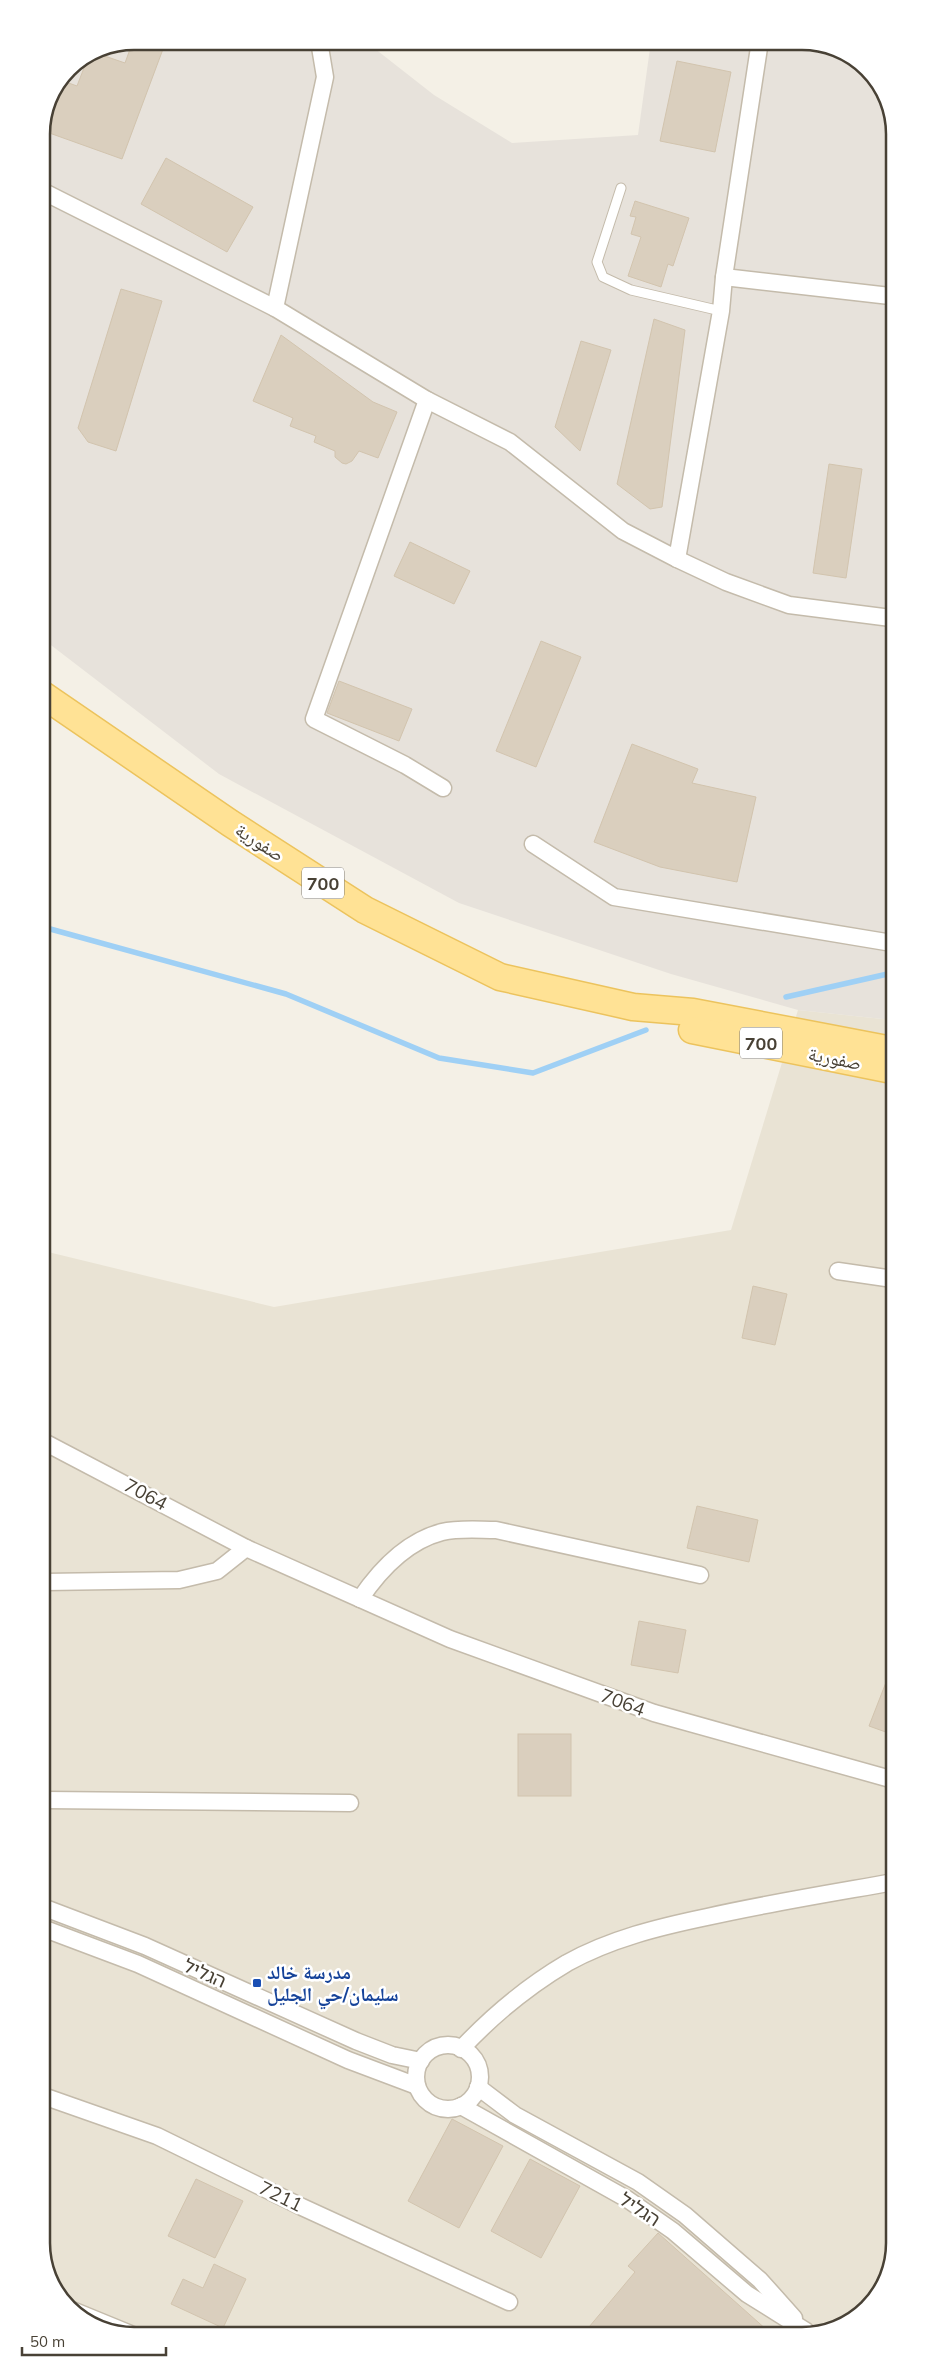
<svg xmlns="http://www.w3.org/2000/svg" width="936" height="2377" viewBox="0 0 936 2377" font-family="Mulish,'Noto Naskh Arabic','Noto Sans Hebrew',sans-serif">
<style>
.residential{fill:#e9e3d4}
.industrial{fill:#e7e2db}
.lines{fill:none;stroke-linecap:round;stroke-linejoin:round}
.stream{stroke:#9fd0f5;stroke-width:5.5}
.building{fill:#dacfbe;stroke:#d2c4ae}
.lane-casing{stroke:#c4bbab;stroke-width:11}
.street-casing{stroke:#c4bbab;stroke-width:19}
.primary-casing{stroke:#ecc35d;stroke-width:29}
.lane{stroke:#fff;stroke-width:9}
.street{stroke:#fff;stroke-width:16}
.primary{stroke:#ffe295;stroke-width:26}
.transit-dot{fill:#1a4fb4;stroke:#fff;stroke-width:2}
.labels{text-anchor:middle;dominant-baseline:central;stroke-width:5;stroke-linejoin:round;paint-order:stroke}
.shield{fill:#fff;stroke:#7f7a72;stroke-width:1}
.shield-label{font-size:18px;font-weight:bold;fill:#484135}
.street-label{font-size:19px;fill:#484135;stroke:#fff}
.transit-label{font-size:19px;font-weight:bold;fill:#164399;stroke:#fff;text-anchor:start}
.rim{fill:none;stroke:#484135;stroke-width:2.5}
</style>
<rect width="100%" height="100%" fill="#f4f0e6"/>
<path class="residential" d="M 798,1010 L 892,1020 L 895,2244 L 876,2299 L 832,2331 L 127,2336 L 77,2316 L 46,2273 L 44,1251 L 274,1307 L 731,1230 Z"/>
<path class="industrial" d="M 134,41 L 365,41 L 434,95 L 512,143 L 638,135 L 651,41 L 809,41 L 859,61 L 890,104 L 892,1020 L 798,1010 L 671,974 L 459,903 L 219,774 L 43,639 L 41,128 L 69,68 L 99,48 Z"/>
<g class="lines">
<g class="stream">
<path d="M 43,927 L 286,994 L 439,1058 L 533,1073 L 646,1030"/>
<path d="M 786,997 L 892,973"/>
</g>
</g>
<g class="building">
<path d="M 133,41 L 166,41 L 122,159 L 41,130 L 63,81 L 77,86 L 89,55 L 93,52 L 125,63 Z"/>
<path d="M 677,61 L 731,72 L 715,152 L 660,141 Z"/>
<path d="M 166,158 L 253,207 L 227,252 L 141,204 Z"/>
<path d="M 635,201 L 689,218 L 673,266 L 668,264 L 661,287 L 628,276 L 641,237 L 631,234 L 636,217 L 630,216 Z"/>
<path d="M 121,289 L 162,301 L 116,451 L 88,442 L 78,428 Z"/>
<path d="M 654,319 L 685,330 L 662,507 L 650,509 L 617,484 Z"/>
<path d="M 281,335 L 373,402 L 397,412 L 378,458 L 359,451 L 352,461 L 346,464 L 342,463 L 335,457 L 335,451 L 314,442 L 316,436 L 290,426 L 293,418 L 253,401 Z"/>
<path d="M 581,341 L 611,350 L 580,451 L 555,427 Z"/>
<path d="M 829,464 L 862,469 L 846,578 L 813,573 Z"/>
<path d="M 410,542 L 470,571 L 454,604 L 394,576 Z"/>
<path d="M 541,641 L 581,657 L 536,767 L 496,751 Z"/>
<path d="M 339,681 L 412,709 L 399,741 L 327,713 Z"/>
<path d="M 632,744 L 698,769 L 692,783 L 756,797 L 737,882 L 660,867 L 594,842 Z"/>
<path d="M 753,1286 L 787,1294 L 775,1345 L 742,1338 Z"/>
<path d="M 697,1506 L 758,1520 L 749,1562 L 687,1548 Z"/>
<path d="M 639,1621 L 686,1630 L 678,1673 L 631,1665 Z"/>
<path d="M 892,1667 L 893,1667 L 894,1735 L 869,1726 Z"/>
<rect x="518" y="1734" width="53" height="62"/>
<path d="M 452,2119 L 503,2146 L 459,2228 L 408,2201 Z"/>
<path d="M 530,2159 L 580,2186 L 541,2258 L 491,2231 Z"/>
<path d="M 196,2179 L 243,2201 L 215,2258 L 168,2236 Z"/>
<path d="M 658,2233 L 768,2331 L 584,2333 L 635,2272 L 628,2266 Z"/>
<path d="M 214,2264 L 246,2279 L 223,2328 L 171,2304 L 183,2279 L 203,2288 Z"/>
</g>
<g class="lines">
<defs>
<path id="lane" d="M 621,188 L 597,262 L 603,277 L 631,290 L 721,311"/>
<g id="street">
<path d="M 42,191 L 275,308 L 427,400 L 510,442 L 623,531 L 677,559 L 726,582 L 789,605 L 891,618"/>
<path d="M 724,277 L 890,296"/>
<path d="M 275,308 L 325,77 L 319,41"/>
<path d="M 427,400 L 314,719 L 405,765 L 443,788"/>
<path d="M 677,559 L 721,311 L 724,277 L 760,41"/>
<path d="M 533,844 L 614,897 L 892,943"/>
<path d="M 838,1271 L 893,1279"/>
<path d="M 44,1442 L 246,1548 L 450,1639 L 654,1713 L 894,1780"/>
<path d="M 45,1582 L 179,1580 L 217,1571 L 246,1548"/>
<path d="M 360,1599 C 379,1571 407,1541 442,1532 C 459,1528 479,1530 496,1530 L 700,1575"/>
<path d="M 45,1800 L 350,1803"/>
<path d="M 45,1908 L 145,1946 L 356,2041 L 392,2055 L 421,2061"/>
<path d="M 45,1929 L 138,1964 L 348,2060 L 417,2086"/>
<circle cx="448" cy="2077" r="32"/>
<path d="M 461,2049 C 492,2016 528,1986 567,1963 C 610,1939 659,1927 707,1917 C 769,1903 832,1893 894,1882"/>
<path d="M 478,2087 L 515,2115 L 638,2182 L 685,2215 L 760,2280 L 794,2318"/>
<path d="M 46,2097 L 157,2136 L 302,2207 L 509,2302"/>
<path d="M 461,2106 L 627,2199 L 673,2231 L 747,2294 L 806,2331"/>
<path d="M 72,2310 L 133,2335"/>
</g>
<g id="primary">
<path d="M 43,695 L 230,823 L 365,910 L 500,977 L 633,1007 L 693,1012 L 892,1050"/>
<path d="M 692,1030 L 892,1070"/>
</g>
</defs>
<use href="#lane" class="lane-casing"/>
<use href="#street" class="street-casing"/>
<use href="#primary" class="primary-casing"/>
<use href="#lane" class="lane"/>
<use href="#street" class="street"/>
<use href="#primary" class="primary"/>
</g>
<rect class="transit-dot" x="252" y="1978" width="10" height="10" rx="2.5"/>
<g class="labels">
<g class="shield">
<rect x="302" y="867.5" width="42" height="31" rx="4"/>
<rect x="740" y="1027.5" width="42" height="31" rx="4"/>
</g>
<g class="shield-label">
<text x="323" y="883">700</text>
<text x="761" y="1043">700</text>
</g>
<g class="street-label">
<text transform="translate(260 842) rotate(33)">صفورية</text>
<text transform="translate(835 1058) rotate(11)">صفورية</text>
<text transform="translate(146 1494) rotate(28)">7064</text>
<text transform="translate(623 1702) rotate(20)">7064</text>
<text transform="translate(205 1973) rotate(24)">הגליל</text>
<text transform="translate(281 2196) rotate(26)">7211</text>
<text transform="translate(640 2209) rotate(33)">הגליל</text>
</g>
<g class="transit-label">
<text x="267" y="1972">مدرسة خالد<tspan x="267" dy="22">سليمان/حي الجليل</tspan></text>
</g>
</g>
<path d="M0 0H936V2377H0ZM134 50H802A84 84 0 0 1 886 134V2243A84 84 0 0 1 802 2327H134A84 84 0 0 1 50 2243V134A84 84 0 0 1 134 50Z" fill="#fff" fill-rule="evenodd"/>
<path class="rim" d="M134 50H802A84 84 0 0 1 886 134V2243A84 84 0 0 1 802 2327H134A84 84 0 0 1 50 2243V134A84 84 0 0 1 134 50Z"/>
<path d="M22 2347v8h144v-8" fill="none" stroke="#484135" stroke-width="2.5"/>
<text x="30" y="2347" font-size="15" fill="#484135" stroke="#ffffff" stroke-width="4" paint-order="stroke">50 m</text>
</svg>
